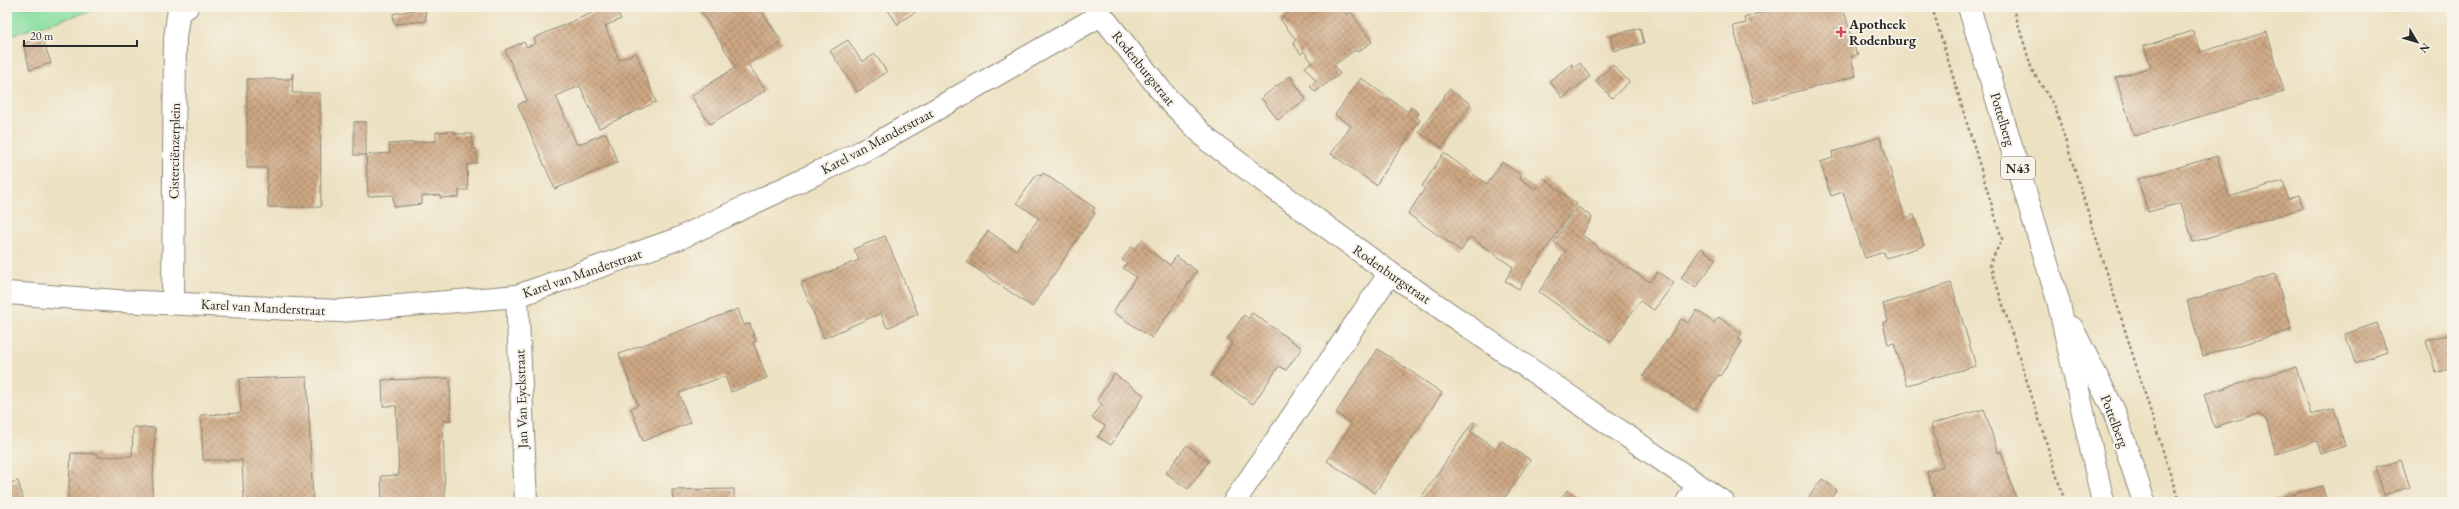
<svg xmlns="http://www.w3.org/2000/svg" width="2459" height="509" viewBox="0 0 2459 509" font-family="'EB Garamond',serif">
<style>
.park{fill:#89dfa2;stroke:#5a8566}
.building{fill:url(#building-cross-hatch)}
.lines{fill:none;stroke-linecap:round;stroke-linejoin:round}
.minor-casing{stroke:#8c8676;stroke-width:24}
.major-casing{stroke:#8c8676;stroke-width:24}
.path{stroke:#8c8676;stroke-width:2.5;stroke-dasharray:3 3;stroke-linecap:butt}
.minor{stroke:#fff;stroke-width:22}
.major{stroke:#fff;stroke-width:22}
.poi-dot{fill:#d1495b;stroke:#f7f3e8;stroke-width:1.5}
.labels{text-anchor:middle;dominant-baseline:central;stroke-width:4;stroke-linejoin:round;paint-order:stroke}
.shield{fill:#f7f3e8;stroke:#686764;stroke-width:1}
.shield-label{font-size:13px;font-weight:bold;fill:#2b2b2b}
.poi-label{font-size:14px;font-weight:bold;fill:#2b2b2b;stroke:#f7f3e8;text-anchor:start}
.street-label{font-size:14px;fill:#2b2b2b;stroke:#f7f3e8}
</style>
<defs>
<pattern id="building-cross-hatch" width="8" height="8" patternUnits="userSpaceOnUse"><rect width="8" height="8" fill="#cea783"/><path d="M0 0l8 8M0 8l8-8" fill="none" stroke="#a7886b"/></pattern>
</defs>
<rect width="100%" height="100%" fill="#f7f3e8"/>
<filter id="ink" filterUnits="userSpaceOnUse"><feTurbulence type="fractalNoise" baseFrequency=".025" numOctaves="2"/><feDisplacementMap in="SourceGraphic" scale="8" xChannelSelector="R" yChannelSelector="G"/><feConvolveMatrix kernelMatrix="1 2 1 2 8 2 1 2 1" color-interpolation-filters="sRGB"/></filter>
<filter id="wash" filterUnits="userSpaceOnUse"><feTurbulence type="fractalNoise" baseFrequency=".012" numOctaves="4" result="noise"/><feDisplacementMap in="SourceGraphic" scale="16" xChannelSelector="R" yChannelSelector="G"/><feGaussianBlur stdDeviation="0.9" result="paint"/><feColorMatrix in="noise" values="0 0 0 0 0 0 0 0 0 0 0 0 0 0 0 0 0 1.4 0 .05"/><feComposite in="paint" operator="in"/></filter>
<g filter="url(#wash)">
<rect width="100%" height="100%" fill="#ece1c1"/>
<path class="park" d="M 7,7 L 105,7 L 7,36 Z"/>
<g id="blocks">
<g class="building">
<path d="M 591,7 L 615,7 L 621,19 L 605,26 L 619,60 L 636,53 L 656,102 L 599,128 L 580,86 L 556,96 L 577,145 L 606,133 L 618,162 L 555,189 L 518,105 L 527,100 L 505,50 L 524,42 L 527,47 L 536,43 L 534,38 L 594,12 Z"/>
<path d="M 698,7 L 759,7 L 782,42 L 748,64 L 766,90 L 710,124 L 691,96 L 736,67 Z"/>
<path d="M 886,7 L 923,7 L 898,23 L 898,25 Z"/>
<path d="M 1295,7 L 1341,7 L 1347,15 L 1351,12 L 1372,42 L 1357,52 L 1355,50 L 1334,65 L 1340,74 L 1315,92 L 1310,86 L 1316,81 L 1305,67 L 1312,62 L 1304,51 L 1301,54 L 1293,43 L 1296,40 L 1280,19 Z"/>
<path d="M 1777,7 L 1843,7 L 1856,53 L 1859,54 L 1851,57 L 1856,76 L 1754,103 L 1733,26 L 1746,23 L 1744,18 Z"/>
<path d="M 425,8 L 426,21 L 394,24 L 393,14 Z"/>
<path d="M 1640,28 L 1644,43 L 1614,51 L 1610,36 Z"/>
<path d="M 2193,31 L 2201,52 L 2267,32 L 2284,92 L 2134,136 L 2116,78 L 2151,67 L 2144,46 Z"/>
<path d="M 42,37 L 51,63 L 30,70 L 23,44 Z"/>
<path d="M 848,40 L 862,62 L 875,54 L 887,72 L 857,92 L 830,51 Z"/>
<path d="M 1580,63 L 1590,77 L 1563,98 L 1549,81 L 1572,64 L 1574,68 Z"/>
<path d="M 1613,65 L 1629,82 L 1612,98 L 1596,81 Z"/>
<path d="M 293,73 L 292,93 L 320,93 L 321,207 L 268,207 L 267,168 L 247,168 L 247,79 L 291,79 Z"/>
<path d="M 1290,76 L 1306,99 L 1278,120 L 1261,98 Z"/>
<path d="M 1361,78 L 1408,112 L 1411,107 L 1419,113 L 1416,117 L 1420,120 L 1376,185 L 1331,154 L 1351,126 L 1335,115 Z"/>
<path d="M 1449,89 L 1471,104 L 1442,148 L 1419,132 Z"/>
<rect x="354" y="122" width="12" height="33"/>
<path d="M 455,131 L 455,134 L 472,134 L 473,149 L 477,149 L 477,163 L 467,165 L 468,190 L 459,190 L 459,197 L 440,198 L 440,195 L 422,196 L 422,204 L 394,207 L 393,195 L 368,196 L 366,155 L 390,153 L 389,144 L 436,141 L 436,132 Z"/>
<path d="M 1880,137 L 1905,218 L 1914,215 L 1924,246 L 1886,258 L 1884,252 L 1865,258 L 1843,192 L 1831,196 L 1820,162 L 1833,158 L 1832,152 Z"/>
<path d="M 1444,153 L 1487,184 L 1502,162 L 1521,175 L 1520,179 L 1536,189 L 1543,178 L 1577,204 L 1519,289 L 1505,281 L 1513,267 L 1470,237 L 1461,251 L 1408,214 L 1425,188 L 1422,186 Z"/>
<path d="M 2217,156 L 2229,197 L 2283,181 L 2288,199 L 2299,195 L 2303,208 L 2193,242 L 2181,203 L 2148,212 L 2138,179 Z"/>
<path d="M 1043,173 L 1095,208 L 1093,211 L 1095,213 L 1032,307 L 967,262 L 988,231 L 1016,250 L 1039,218 L 1017,203 L 1037,174 L 1041,176 Z"/>
<path d="M 1578,207 L 1592,217 L 1582,235 L 1598,246 L 1597,248 L 1650,282 L 1658,272 L 1674,283 L 1654,310 L 1640,301 L 1611,342 L 1539,292 L 1566,251 L 1554,242 Z"/>
<path d="M 885,236 L 918,314 L 887,328 L 881,313 L 824,338 L 801,283 L 859,260 L 854,249 Z"/>
<path d="M 1139,243 L 1170,265 L 1176,256 L 1197,271 L 1152,338 L 1113,312 L 1136,277 L 1123,268 L 1127,263 L 1122,260 L 1131,247 L 1135,250 Z"/>
<path d="M 1701,248 L 1716,259 L 1696,288 L 1681,278 Z"/>
<path d="M 2275,274 L 2292,330 L 2203,356 L 2187,301 Z"/>
<path d="M 1951,283 L 1976,366 L 1907,385 L 1894,343 L 1888,344 L 1883,323 L 1888,321 L 1883,304 Z"/>
<path d="M 738,309 L 744,325 L 750,324 L 756,342 L 753,342 L 767,378 L 731,392 L 725,376 L 679,393 L 690,423 L 643,441 L 631,408 L 638,405 L 619,354 Z"/>
<path d="M 1697,310 L 1714,323 L 1718,317 L 1742,333 L 1738,339 L 1742,342 L 1720,376 L 1718,375 L 1695,410 L 1643,376 L 1681,319 L 1688,323 Z"/>
<path d="M 1252,313 L 1302,348 L 1286,370 L 1279,366 L 1253,404 L 1211,376 L 1232,343 L 1227,339 L 1244,315 L 1248,319 Z"/>
<path d="M 2377,323 L 2387,352 L 2355,363 L 2345,334 Z"/>
<path d="M 2452,333 L 2452,368 L 2436,373 L 2426,341 Z"/>
<path d="M 1378,349 L 1442,393 L 1375,493 L 1327,461 L 1352,424 L 1336,413 Z"/>
<path d="M 2296,367 L 2311,415 L 2334,408 L 2345,446 L 2321,454 L 2317,441 L 2276,454 L 2266,419 L 2258,414 L 2214,427 L 2204,394 Z"/>
<path d="M 1114,374 L 1144,395 L 1111,445 L 1098,437 L 1105,426 L 1092,418 L 1102,404 L 1097,400 Z"/>
<path d="M 307,377 L 313,502 L 244,502 L 242,460 L 203,460 L 201,415 L 241,413 L 239,379 Z"/>
<path d="M 450,378 L 451,420 L 443,421 L 445,502 L 382,502 L 381,476 L 399,475 L 396,406 L 383,406 L 382,380 Z"/>
<path d="M 1984,409 L 1998,453 L 2001,451 L 2017,502 L 1947,502 L 1946,498 L 1936,501 L 1927,472 L 1943,466 L 1931,424 Z"/>
<path d="M 1473,422 L 1475,423 L 1470,431 L 1496,449 L 1502,441 L 1530,460 L 1502,502 L 1418,502 Z"/>
<path d="M 133,427 L 155,428 L 152,502 L 68,501 L 71,453 L 98,454 L 98,457 L 132,456 Z"/>
<path d="M 1187,445 L 1209,461 L 1188,489 L 1166,473 Z"/>
<path d="M 2401,460 L 2410,487 L 2384,495 L 2376,468 Z"/>
<path d="M 1822,479 L 1837,490 L 1828,502 L 1805,502 Z"/>
<path d="M 18,481 L 24,502 L 7,502 L 7,484 Z"/>
<path d="M 2322,486 L 2327,502 L 2267,502 Z"/>
<path d="M 734,489 L 734,502 L 673,502 L 672,490 Z"/>
<path d="M 1567,490 L 1584,502 L 1559,502 Z"/>
</g>
</g>
</g>
<g filter="url(#ink)">
<use href="#blocks" fill-opacity="0" stroke="#8c8676" stroke-width="1"/>
<g class="lines">
<defs>
<g id="minor">
<path d="M 1095,7 L 1167,98 L 1209,141 L 1390,273 L 1723,502"/>
<path d="M 7,293 L 118,301 L 339,311 L 517,296 L 680,238 L 863,151 L 1101,15"/>
<path d="M 517,296 L 526,502"/>
<path d="M 173,302 L 175,38 L 179,9 L 187,7"/>
<path d="M 1234,502 L 1390,273"/>
<path d="M 1687,502 L 1698,485"/>
</g>
<g id="major">
<path d="M 1969,7 L 2058,300 L 2103,502"/>
<path d="M 2072,328 L 2114,411 L 2144,502"/>
</g>
</defs>
<use href="#minor" class="minor-casing"/>
<use href="#major" class="major-casing"/>
<g class="path">
<path d="M 1932,7 L 2002,239 L 1990,264 L 2065,502"/>
<path d="M 2013,7 L 2032,70 L 2055,107 L 2179,502"/>
</g>
<use href="#minor" class="minor"/>
<use href="#major" class="major"/>
</g>
</g>
<path class="poi-dot" d="M1839 26h4v4h4v4h-4v4h-4v-4h-4v-4h4z"/>
<g class="labels">
<rect class="shield" x="2001" y="157" width="34" height="22" rx="3"/>
<g class="shield-label">
<text x="2018" y="168">N43</text>
</g>
<g class="poi-label">
<text x="1849" y="24">Apotheek<tspan x="1849" dy="16">Rodenburg</tspan></text>
</g>
<g class="street-label">
<text transform="translate(1144 68) rotate(51)">Rodenburgstraat</text>
<text transform="translate(2003 119) rotate(73)">Pottelberg</text>
<text transform="translate(877 141) rotate(-28)">Karel van Manderstraat</text>
<text transform="translate(174 151) rotate(-89)">Cisterciënzerplein</text>
<text transform="translate(582 273) rotate(-19)">Karel van Manderstraat</text>
<text transform="translate(1392 274) rotate(35)">Rodenburgstraat</text>
<text transform="translate(263 307) rotate(3)">Karel van Manderstraat</text>
<text transform="translate(521 399) rotate(-92)">Jan Van Eyckstraat</text>
<text transform="translate(2115 421) rotate(69)">Pottelberg</text>
</g>
</g>
<rect width="2459" height="509" fill="none" stroke="#f7f3e8" stroke-width="24"/>
<g transform="translate(2417 42) rotate(128)" stroke="#f7f3e8" stroke-width="3" paint-order="stroke">
<path d="M0-3L7 15L0 10L-7 15Z" fill="#2b2b2b"/>
<text y="-6" font-size="11" font-weight="bold" text-anchor="middle" fill="#2b2b2b">N</text>
</g>
<path d="M24 40v6h113v-6" fill="none" stroke="#2b2b2b" stroke-width="2"/>
<text x="30" y="40" font-size="12" fill="#2b2b2b" stroke="#f7f3e8" stroke-width="3" paint-order="stroke">20 m</text>
</svg>
